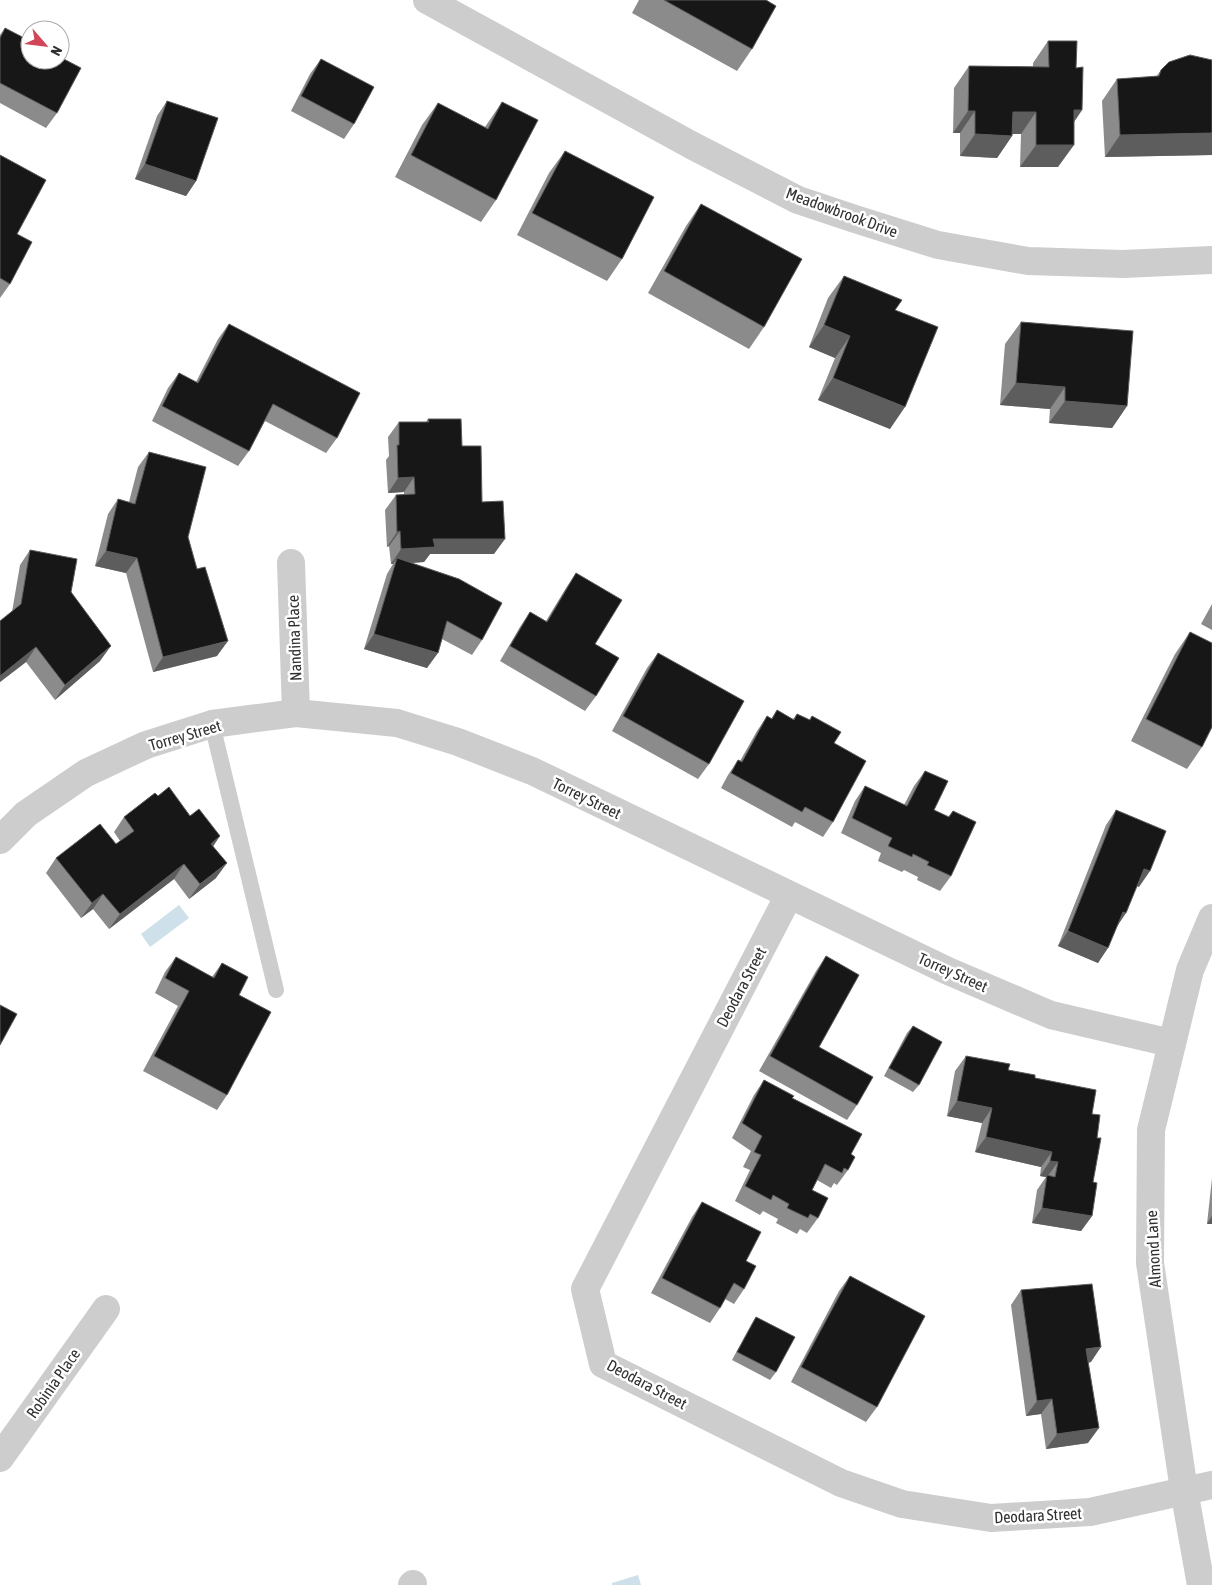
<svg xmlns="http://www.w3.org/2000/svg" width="1212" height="1585" viewBox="0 0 1212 1585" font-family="'Asap Condensed',sans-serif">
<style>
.water{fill:#cee0e9}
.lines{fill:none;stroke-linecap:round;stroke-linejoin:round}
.service{stroke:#cdcdcd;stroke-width:16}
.minor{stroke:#cdcdcd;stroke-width:28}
.wall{fill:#8b8b8b}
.shaded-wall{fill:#5d5d5d}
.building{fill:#171717;stroke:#5d5d5d}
.labels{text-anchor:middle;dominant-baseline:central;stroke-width:5;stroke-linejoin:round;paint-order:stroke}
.street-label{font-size:16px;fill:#303030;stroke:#fff}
</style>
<rect width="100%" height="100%" fill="#fff"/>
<g class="water">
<path d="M 179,905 L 189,918 L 150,947 L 141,934 Z"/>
<path d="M 638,1575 L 641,1585 L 612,1585 L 612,1583 Z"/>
</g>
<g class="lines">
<path class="service" d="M 212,724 L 276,990"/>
<g class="minor">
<path d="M 427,0 L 693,146 L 798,200 L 855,219 L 938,245 L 1028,261 L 1123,264 L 1212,260"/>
<path d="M 291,563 L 296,713"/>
<path d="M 0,840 L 26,814 L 86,773 L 146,745 L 212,724 L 296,713 L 397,723 L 458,742 L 532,771 L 948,971 L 1051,1015 L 1171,1043"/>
<path d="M 789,895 L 585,1289 L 603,1364 L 841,1483 L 902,1504 L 991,1518 L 1090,1512 L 1212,1485"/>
<path d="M 0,1458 L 106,1309"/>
<path d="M 412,1585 L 413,1584"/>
<path d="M 1201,1585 L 1184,1490 L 1150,1263 L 1151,1130 L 1190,970 L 1212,918"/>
</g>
</g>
<g class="wall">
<path d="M 639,0 L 766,0 L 752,49 L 737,71 L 632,13 Z"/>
<path d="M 5,28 L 57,113 L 46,128 L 0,103 L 0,35 Z"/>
<path d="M 1048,41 L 1076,68 L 1082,110 L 1074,122 L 1058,167 L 1020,167 L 1021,134 L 1012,134 L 1012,136 L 997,158 L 960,156 L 960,133 L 953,133 L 954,88 L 969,66 L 1033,67 L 1033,63 Z"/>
<path d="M 321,59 L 354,124 L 344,139 L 291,111 L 310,74 Z"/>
<path d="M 1212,60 L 1212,155 L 1105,157 L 1102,101 L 1117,79 L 1156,77 L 1161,70 Z"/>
<path d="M 167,101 L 196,181 L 186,196 L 135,179 L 157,116 Z"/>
<path d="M 502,102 L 496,200 L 481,222 L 395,177 L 422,125 L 438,103 L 485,127 Z"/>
<path d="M 565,151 L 622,259 L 607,281 L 517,235 L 549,173 Z"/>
<path d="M 0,155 L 17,234 L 10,284 L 0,298 Z"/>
<path d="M 701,204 L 764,327 L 749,349 L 648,293 L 686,226 Z"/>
<path d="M 844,276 L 902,300 L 895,310 L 890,429 L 818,400 L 835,358 L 809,347 L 828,298 Z"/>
<path d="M 1021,322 L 1127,406 L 1112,428 L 1049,423 L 1050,409 L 1000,405 L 1005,344 Z"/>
<path d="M 229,324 L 337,438 L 326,453 L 265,421 L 249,451 L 238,466 L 152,421 L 168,388 L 179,373 L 196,382 L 218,339 Z"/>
<path d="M 428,419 L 462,446 L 482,502 L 494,554 L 430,554 L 424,562 L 411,563 L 482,640 L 472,655 L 442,639 L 427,668 L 364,649 L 387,574 L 393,564 L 391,564 L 389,546 L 387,547 L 385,510 L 396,495 L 404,494 L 404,492 L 388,493 L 386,460 L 389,456 L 388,437 L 399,422 L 426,422 Z"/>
<path d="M 149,452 L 188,537 L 217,656 L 153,672 L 126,573 L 95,566 L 108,514 L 118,499 L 129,502 L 138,467 Z"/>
<path d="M 30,550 L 71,592 L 100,661 L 55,700 L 26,662 L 0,682 L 0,621 L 12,612 L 20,565 Z"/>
<path d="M 576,573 L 595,644 L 596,696 L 585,711 L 500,661 L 520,627 L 530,612 L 546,621 L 566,588 Z"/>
<path d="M 1212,604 L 1212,630 L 1201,624 Z"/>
<path d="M 1190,632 L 1202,747 L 1187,769 L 1131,741 L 1175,654 Z"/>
<path d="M 658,653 L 709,764 L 698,779 L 612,731 L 647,668 Z"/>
<path d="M 777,710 L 793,719 L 797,714 L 809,720 L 812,716 L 834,743 L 833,822 L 823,837 L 795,822 L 792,827 L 721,788 L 728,775 L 738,760 L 740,761 L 757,731 L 767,716 L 771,719 Z"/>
<path d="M 925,771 L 934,810 L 948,817 L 953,811 L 951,876 L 940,891 L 917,880 L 918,877 L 904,870 L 902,872 L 878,861 L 881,853 L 841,833 L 855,801 L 865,786 L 904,805 L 914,786 Z"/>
<path d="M 158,796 L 190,816 L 213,846 L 216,878 L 189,899 L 174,879 L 109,929 L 93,909 L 81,918 L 46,873 L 56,858 L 116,844 L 120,841 L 114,832 L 124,817 Z"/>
<path d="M 1116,810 L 1139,887 L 1137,886 L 1098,963 L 1058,946 L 1106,825 Z"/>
<path d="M 826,956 L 819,1047 L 857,1105 L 847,1120 L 759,1071 L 816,971 Z"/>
<path d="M 176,957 L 212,977 L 222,963 L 239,995 L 227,1095 L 217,1110 L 143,1071 L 178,1006 L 155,993 L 165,972 Z"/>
<path d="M 913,1026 L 919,1085 L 913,1092 L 884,1076 L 907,1033 Z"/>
<path d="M 966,1056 L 1035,1078 L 1092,1114 L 1097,1138 L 1093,1182 L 1092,1216 L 1081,1231 L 1032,1223 L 1037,1190 L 1046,1177 L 1040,1176 L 1041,1167 L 975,1152 L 982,1123 L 947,1116 L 955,1071 Z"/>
<path d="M 764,1080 L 792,1098 L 851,1154 L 848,1170 L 837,1185 L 834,1183 L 831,1188 L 817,1180 L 812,1190 L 818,1218 L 807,1233 L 800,1229 L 797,1234 L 776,1223 L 778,1219 L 763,1211 L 760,1215 L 735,1201 L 750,1170 L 743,1167 L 751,1151 L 732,1138 L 754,1095 Z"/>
<path d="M 1212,1178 L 1212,1224 L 1207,1224 Z"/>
<path d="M 702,1202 L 746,1261 L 744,1289 L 734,1304 L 725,1299 L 720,1308 L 710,1323 L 651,1293 L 692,1217 Z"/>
<path d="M 850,1276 L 877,1407 L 866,1422 L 791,1382 L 839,1291 Z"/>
<path d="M 1021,1290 L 1091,1362 L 1088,1363 L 1088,1443 L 1046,1449 L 1041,1414 L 1026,1416 L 1011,1305 Z"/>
<path d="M 756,1317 L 776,1372 L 770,1380 L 732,1360 L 751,1325 Z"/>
</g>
<g class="shaded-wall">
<path d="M 1074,110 L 1082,110 L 1067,132 Z"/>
<path d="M 968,111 L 975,111 L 960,133 L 953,133 Z"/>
<path d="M 1013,112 L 1036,112 L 1021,134 L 997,134 Z"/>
<path d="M 1212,133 L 1212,155 L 1105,157 L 1120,135 Z"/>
<path d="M 975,134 L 1012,136 L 997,158 L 960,156 Z"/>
<path d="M 1036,145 L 1074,145 L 1058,167 L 1020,167 Z"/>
<path d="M 145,164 L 196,181 L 186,196 L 135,179 Z"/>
<path d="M 824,325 L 850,336 L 835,358 L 809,347 Z"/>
<path d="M 833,378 L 905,407 L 890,429 L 818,400 Z"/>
<path d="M 1016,383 L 1065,387 L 1050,409 L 1000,405 Z"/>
<path d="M 1065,401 L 1127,406 L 1112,428 L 1049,423 Z"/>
<path d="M 414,477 L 404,492 L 388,493 L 398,478 Z"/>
<path d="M 400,531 L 389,546 L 387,547 L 397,532 Z"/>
<path d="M 433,539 L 505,539 L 494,554 L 430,554 L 424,562 L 396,564 L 397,558 L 393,564 L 391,564 L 401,549 Z"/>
<path d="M 106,551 L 137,558 L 126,573 L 95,566 Z"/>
<path d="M 374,634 L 438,653 L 427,668 L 364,649 Z"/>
<path d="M 228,641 L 217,656 L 153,672 L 163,657 Z"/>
<path d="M 111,646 L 100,661 L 55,700 L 65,685 Z"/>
<path d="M 36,647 L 26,662 L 0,682 L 0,676 Z"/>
<path d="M 220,836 L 210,851 L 211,844 Z"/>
<path d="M 227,863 L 216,878 L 189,899 L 200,884 Z"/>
<path d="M 184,864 L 174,879 L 109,929 L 120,914 Z"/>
<path d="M 1144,869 L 1150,871 L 1139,887 L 1133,884 Z"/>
<path d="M 103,894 L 93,909 L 81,918 L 92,903 Z"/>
<path d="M 1123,912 L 1126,913 L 1116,928 Z"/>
<path d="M 1068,931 L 1108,948 L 1098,963 L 1058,946 Z"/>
<path d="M 957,1101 L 992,1108 L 982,1123 L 947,1116 Z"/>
<path d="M 986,1137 L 1052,1152 L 1041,1167 L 975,1152 Z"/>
<path d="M 1050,1161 L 1058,1162 L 1047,1177 L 1047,1175 L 1046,1177 L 1040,1176 Z"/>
<path d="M 1042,1208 L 1092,1216 L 1081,1231 L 1032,1223 Z"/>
<path d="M 1212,1216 L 1212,1224 L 1207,1224 Z"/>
<path d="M 1101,1347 L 1091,1362 L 1075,1364 L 1086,1349 Z"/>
<path d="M 1052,1399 L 1041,1414 L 1026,1416 L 1037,1401 Z"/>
<path d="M 1099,1428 L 1088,1443 L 1046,1449 L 1057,1434 Z"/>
</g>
<g class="building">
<path d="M 664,0 L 766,0 L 776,6 L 752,49 Z"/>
<path d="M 5,28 L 30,41 L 30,60 L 60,60 L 60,57 L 81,68 L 57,113 L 0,83 L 0,38 Z"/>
<path d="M 1048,41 L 1077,41 L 1076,68 L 1083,67 L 1082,110 L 1074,110 L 1074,145 L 1036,145 L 1036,112 L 1013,112 L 1012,136 L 975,134 L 975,111 L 968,111 L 969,66 L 1049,67 Z"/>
<path d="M 1190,55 L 1212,60 L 1212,133 L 1120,135 L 1117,79 L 1159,76 L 1161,70 L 1169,62 Z"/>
<path d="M 321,59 L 374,87 L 354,124 L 301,96 Z"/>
<path d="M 167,101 L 218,118 L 196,181 L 145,164 Z"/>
<path d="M 502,102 L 538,120 L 496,200 L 411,155 L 438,103 L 488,129 Z"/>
<path d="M 565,151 L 654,197 L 622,259 L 532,213 Z"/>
<path d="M 0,155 L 46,180 L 17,234 L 32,242 L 10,284 L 0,278 Z"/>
<path d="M 701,204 L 802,259 L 764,327 L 664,271 Z"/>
<path d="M 844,276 L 902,300 L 895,310 L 938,327 L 905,407 L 833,378 L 850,336 L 824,325 Z"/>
<path d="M 1021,322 L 1133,331 L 1127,406 L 1065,401 L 1065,387 L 1016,383 Z"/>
<path d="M 229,324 L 360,393 L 337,438 L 273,404 L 249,451 L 162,406 L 179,373 L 198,383 Z"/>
<path d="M 428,419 L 461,419 L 462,446 L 481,446 L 482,502 L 503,501 L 505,539 L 433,539 L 435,547 L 401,549 L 400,531 L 397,532 L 396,495 L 415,494 L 414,477 L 398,478 L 397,445 L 399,445 L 399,422 L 429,422 Z"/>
<path d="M 149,452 L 206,467 L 188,537 L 197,569 L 205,567 L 228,641 L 163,657 L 137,558 L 106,551 L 118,499 L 135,504 Z"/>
<path d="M 30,550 L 77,559 L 71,592 L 111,646 L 65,685 L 36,647 L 0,676 L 0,621 L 21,604 Z"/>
<path d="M 397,558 L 459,579 L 502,603 L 482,640 L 447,621 L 438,653 L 374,634 Z"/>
<path d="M 576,573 L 622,600 L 595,644 L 619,658 L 596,696 L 510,646 L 530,612 L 547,622 Z"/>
<path d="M 1190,632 L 1212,643 L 1212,727 L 1202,747 L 1146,719 Z"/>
<path d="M 658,653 L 744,701 L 709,764 L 623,716 Z"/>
<path d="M 777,710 L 794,720 L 797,714 L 810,720 L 812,716 L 841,732 L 834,743 L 866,761 L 833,822 L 805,807 L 802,812 L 731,773 L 738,760 L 742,762 L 767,716 L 772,719 Z"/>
<path d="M 925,771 L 948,781 L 934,810 L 949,817 L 953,811 L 976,822 L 951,876 L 927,865 L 929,862 L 913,854 L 912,857 L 888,846 L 892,838 L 852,818 L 865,786 L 907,806 Z"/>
<path d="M 169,787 L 190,816 L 199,809 L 220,836 L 211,844 L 227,863 L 200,884 L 184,864 L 120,914 L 103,894 L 92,903 L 56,858 L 100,824 L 116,844 L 134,831 L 124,817 L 155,793 L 158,796 Z"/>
<path d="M 1116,810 L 1166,831 L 1150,871 L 1144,869 L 1126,913 L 1123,912 L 1108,948 L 1068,931 Z"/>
<path d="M 826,956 L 859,975 L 819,1047 L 873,1077 L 857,1105 L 770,1056 Z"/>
<path d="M 176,957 L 214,978 L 222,963 L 248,977 L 239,995 L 271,1012 L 227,1095 L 154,1056 L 189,991 L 165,978 Z"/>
<path d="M 0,1005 L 17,1014 L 0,1045 Z"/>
<path d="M 913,1026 L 942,1042 L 919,1085 L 889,1068 Z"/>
<path d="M 966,1056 L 1010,1064 L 1008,1070 L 1035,1075 L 1035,1078 L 1096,1090 L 1092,1114 L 1100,1115 L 1097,1138 L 1101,1138 L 1093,1182 L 1097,1183 L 1092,1216 L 1042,1208 L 1047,1175 L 1055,1177 L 1058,1162 L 1050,1161 L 1052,1152 L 986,1137 L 992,1108 L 957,1101 Z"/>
<path d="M 764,1080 L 794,1096 L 792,1098 L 862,1134 L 851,1154 L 855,1157 L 848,1170 L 844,1168 L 842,1173 L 825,1164 L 812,1190 L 828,1198 L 818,1218 L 810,1214 L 808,1218 L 787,1208 L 789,1204 L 773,1195 L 771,1200 L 745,1186 L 761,1155 L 754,1152 L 762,1136 L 742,1123 Z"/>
<path d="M 702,1202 L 761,1232 L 746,1261 L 756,1266 L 744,1289 L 734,1283 L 720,1308 L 662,1278 Z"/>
<path d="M 850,1276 L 925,1316 L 877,1407 L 801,1367 Z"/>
<path d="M 1092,1284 L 1101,1347 L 1086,1349 L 1099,1428 L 1057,1434 L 1052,1399 L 1037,1401 L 1021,1290 Z"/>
<path d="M 756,1317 L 795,1337 L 776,1372 L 737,1352 Z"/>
</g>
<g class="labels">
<g class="street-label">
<text transform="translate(842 212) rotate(20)">Meadowbrook Drive</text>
<text transform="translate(294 638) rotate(-92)">Nandina Place</text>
<text transform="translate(185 735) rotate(-16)">Torrey Street</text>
<text transform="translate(587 798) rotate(26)">Torrey Street</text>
<text transform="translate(953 972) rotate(24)">Torrey Street</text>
<text transform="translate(741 987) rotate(-62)">Deodara Street</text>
<text transform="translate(1153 1249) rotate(-93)">Almond Lane</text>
<text transform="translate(53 1383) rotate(-55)">Robinia Place</text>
<text transform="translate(647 1384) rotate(28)">Deodara Street</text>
<text transform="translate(1038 1515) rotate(-3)">Deodara Street</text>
</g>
</g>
<g transform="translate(45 45) rotate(118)"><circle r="24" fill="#ffffff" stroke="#acacac"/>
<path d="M0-4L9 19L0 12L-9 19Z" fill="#d24657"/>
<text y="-8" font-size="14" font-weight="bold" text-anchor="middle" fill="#303030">N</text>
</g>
</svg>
